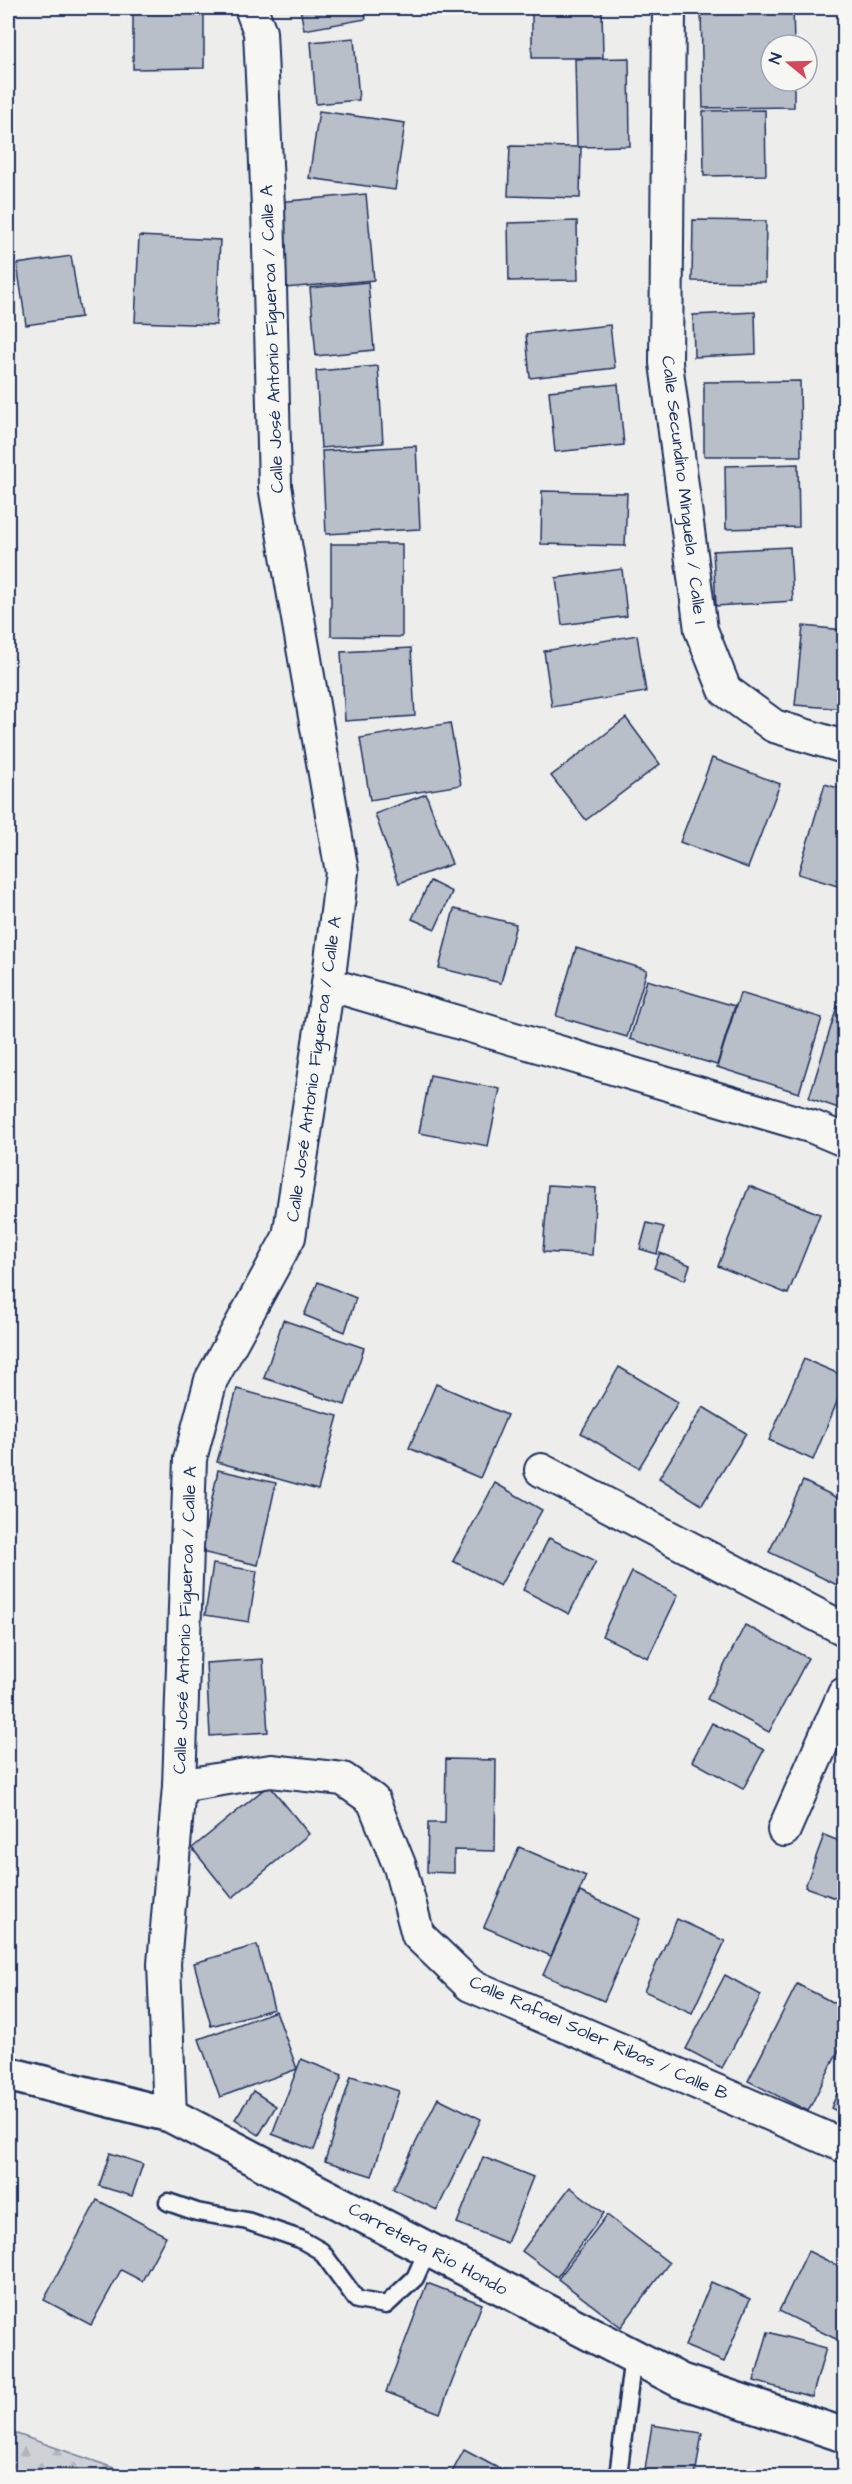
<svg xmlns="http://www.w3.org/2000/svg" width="852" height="2484" viewBox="0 0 852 2484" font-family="'Architects Daughter',sans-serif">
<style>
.forest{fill:url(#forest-firs);stroke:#74809a;stroke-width:1.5}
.building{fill:#b9bfc8;stroke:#1b2f5e;stroke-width:1.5}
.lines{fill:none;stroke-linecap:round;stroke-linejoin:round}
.service-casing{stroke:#1b2f5e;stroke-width:21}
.minor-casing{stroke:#1b2f5e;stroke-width:36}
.tertiary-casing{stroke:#1b2f5e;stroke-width:38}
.service{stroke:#f6f6f2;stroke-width:16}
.minor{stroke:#f6f6f2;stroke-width:32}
.tertiary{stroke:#f6f6f2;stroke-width:33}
.labels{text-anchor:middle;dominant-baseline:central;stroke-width:4.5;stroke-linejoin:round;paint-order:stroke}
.street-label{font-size:18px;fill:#1b2f5e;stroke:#f6f6f2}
</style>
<defs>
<pattern id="forest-firs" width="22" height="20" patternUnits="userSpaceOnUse" patternTransform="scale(1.5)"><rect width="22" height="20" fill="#ced2d7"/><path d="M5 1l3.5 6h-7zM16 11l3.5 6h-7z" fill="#b0b5bb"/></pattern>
</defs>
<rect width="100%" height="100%" fill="#edeeec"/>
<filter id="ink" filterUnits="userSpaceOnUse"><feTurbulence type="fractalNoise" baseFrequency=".0167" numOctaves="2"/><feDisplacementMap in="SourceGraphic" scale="12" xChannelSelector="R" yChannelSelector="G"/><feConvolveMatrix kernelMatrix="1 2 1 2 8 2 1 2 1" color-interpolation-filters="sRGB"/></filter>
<g filter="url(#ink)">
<path class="forest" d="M 8,2431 L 137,2476 L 8,2476 Z"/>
<g class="building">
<path d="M 133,8 L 204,8 L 204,68 L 133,69 Z"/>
<path d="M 300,8 L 364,8 L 366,19 L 304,30 Z"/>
<path d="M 532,8 L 602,8 L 603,58 L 532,58 Z"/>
<path d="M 701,8 L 793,8 L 794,45 L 771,45 L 771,81 L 794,81 L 794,107 L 703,108 Z"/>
<path d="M 354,38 L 359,100 L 316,104 L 311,42 Z"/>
<path d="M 629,58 L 630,146 L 577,147 L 575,59 Z"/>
<path d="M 765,110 L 766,175 L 704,176 L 703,111 Z"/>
<path d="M 319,111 L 405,123 L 395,190 L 309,178 Z"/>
<path d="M 510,146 L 581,147 L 580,198 L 508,196 Z"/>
<path d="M 366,194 L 374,280 L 285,288 L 277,202 Z"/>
<path d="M 693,220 L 766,221 L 765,282 L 692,281 Z"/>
<path d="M 577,221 L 578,280 L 509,281 L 508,223 Z"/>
<path d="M 139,236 L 220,240 L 216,325 L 135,322 Z"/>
<path d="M 71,256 L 81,317 L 26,325 L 17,264 Z"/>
<path d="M 368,282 L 374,350 L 316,356 L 310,288 Z"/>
<path d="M 755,312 L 756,354 L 694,357 L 693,315 Z"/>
<path d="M 610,325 L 615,368 L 530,378 L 526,334 Z"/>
<path d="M 378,366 L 383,443 L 321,448 L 316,371 Z"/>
<path d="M 800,381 L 801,456 L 704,456 L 704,382 Z"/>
<path d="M 618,384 L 624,445 L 555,452 L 549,391 Z"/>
<path d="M 416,446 L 420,529 L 326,534 L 322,451 Z"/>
<path d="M 798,464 L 799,527 L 726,529 L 725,466 Z"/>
<path d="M 542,491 L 627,493 L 625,546 L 541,544 Z"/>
<path d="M 331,544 L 402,544 L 402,637 L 331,636 Z"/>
<path d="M 790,547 L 793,601 L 716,606 L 713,551 Z"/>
<path d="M 622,569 L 627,616 L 562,625 L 556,578 Z"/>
<path d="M 803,626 L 844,630 L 844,709 L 795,705 Z"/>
<path d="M 637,635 L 646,692 L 552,707 L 544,651 Z"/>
<path d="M 411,648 L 415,716 L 345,721 L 341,652 Z"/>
<path d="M 626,718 L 660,764 L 586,820 L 551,776 Z"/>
<path d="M 450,723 L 461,785 L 370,800 L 360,738 Z"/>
<path d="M 712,758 L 780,784 L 748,868 L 680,842 Z"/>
<path d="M 825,784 L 844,790 L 844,888 L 798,874 Z"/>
<path d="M 426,794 L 452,864 L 399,883 L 375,814 Z"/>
<path d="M 430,881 L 452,892 L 435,929 L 412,919 Z"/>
<path d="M 454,909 L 516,924 L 501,983 L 439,968 Z"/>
<path d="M 576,948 L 647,970 L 627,1037 L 556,1016 Z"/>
<path d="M 647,980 L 735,1006 L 717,1065 L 630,1039 Z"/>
<path d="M 740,993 L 822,1018 L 799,1093 L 717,1067 Z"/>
<path d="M 837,1007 L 844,1010 L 844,1110 L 809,1098 Z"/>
<path d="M 430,1075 L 500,1089 L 488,1146 L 419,1133 Z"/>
<path d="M 548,1185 L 596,1188 L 592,1255 L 543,1252 Z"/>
<path d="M 749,1186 L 820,1214 L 788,1294 L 718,1266 Z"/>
<path d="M 647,1223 L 664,1227 L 657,1254 L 640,1249 Z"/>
<path d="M 660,1253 L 690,1265 L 685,1280 L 654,1268 Z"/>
<path d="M 318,1282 L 356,1298 L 345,1332 L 304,1315 Z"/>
<path d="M 283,1320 L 364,1348 L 345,1405 L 264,1378 Z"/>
<path d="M 804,1359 L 844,1376 L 844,1385 L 813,1460 L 769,1440 Z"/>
<path d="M 619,1367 L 678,1402 L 639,1468 L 581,1433 Z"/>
<path d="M 436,1384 L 507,1415 L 480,1478 L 409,1448 Z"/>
<path d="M 237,1389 L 338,1416 L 318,1490 L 217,1462 Z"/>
<path d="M 703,1407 L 746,1433 L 702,1505 L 659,1478 Z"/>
<path d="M 218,1470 L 276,1483 L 258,1565 L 201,1552 Z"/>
<path d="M 803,1481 L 844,1501 L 844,1570 L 837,1585 L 769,1552 Z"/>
<path d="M 495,1483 L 542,1510 L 500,1586 L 453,1561 Z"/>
<path d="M 549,1538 L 596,1561 L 569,1614 L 523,1590 Z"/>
<path d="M 213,1564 L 257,1571 L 249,1622 L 205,1615 Z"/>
<path d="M 632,1572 L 678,1595 L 648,1658 L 602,1636 Z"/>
<path d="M 745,1625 L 808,1658 L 769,1732 L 707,1699 Z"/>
<path d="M 263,1659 L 268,1732 L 210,1736 L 206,1663 Z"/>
<path d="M 712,1723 L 764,1750 L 743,1789 L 692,1761 Z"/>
<path d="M 446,1759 L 496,1760 L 495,1851 L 454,1850 L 454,1873 L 427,1872 L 428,1823 L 445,1823 Z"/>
<path d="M 269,1785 L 309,1834 L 232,1898 L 192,1848 Z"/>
<path d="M 824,1835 L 844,1843 L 844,1901 L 805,1887 Z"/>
<path d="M 519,1847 L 586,1876 L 551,1956 L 484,1927 Z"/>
<path d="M 580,1892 L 640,1919 L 604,2001 L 543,1975 Z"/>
<path d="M 677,1919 L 725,1941 L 692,2013 L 644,1991 Z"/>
<path d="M 257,1945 L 274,2009 L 211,2026 L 194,1963 Z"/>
<path d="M 725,1975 L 761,1995 L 722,2068 L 686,2049 Z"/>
<path d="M 797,1984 L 844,2008 L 844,2040 L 808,2111 L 748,2081 Z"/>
<path d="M 276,2011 L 297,2069 L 220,2097 L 199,2039 Z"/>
<path d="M 301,2059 L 342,2075 L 314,2150 L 272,2134 Z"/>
<path d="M 351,2076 L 399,2091 L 372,2176 L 325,2161 Z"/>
<path d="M 844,2078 L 844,2115 L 831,2108 Z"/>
<path d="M 253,2091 L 276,2106 L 259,2135 L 235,2119 Z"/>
<path d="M 438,2098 L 481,2119 L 437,2210 L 393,2189 Z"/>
<path d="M 110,2153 L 143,2164 L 132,2196 L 99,2186 Z"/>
<path d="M 483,2157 L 533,2177 L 507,2243 L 457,2223 Z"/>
<path d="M 570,2187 L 604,2213 L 557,2277 L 522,2251 Z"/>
<path d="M 97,2200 L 166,2236 L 142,2281 L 121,2270 L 91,2325 L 44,2300 Z"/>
<path d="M 607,2215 L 669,2263 L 621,2327 L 558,2279 Z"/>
<path d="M 808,2251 L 844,2269 L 844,2343 L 779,2311 Z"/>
<path d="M 711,2282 L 750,2299 L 724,2362 L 685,2346 Z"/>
<path d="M 427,2283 L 482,2304 L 440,2413 L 386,2392 Z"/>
<path d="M 768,2332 L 826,2348 L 812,2397 L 754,2381 Z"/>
<path d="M 652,2425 L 702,2433 L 695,2476 L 644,2476 Z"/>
<path d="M 464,2450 L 513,2476 L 450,2476 Z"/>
</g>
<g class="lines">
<defs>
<g id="service">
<path d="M 168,2202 L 197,2212 L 247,2221 L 300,2239 L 321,2251 L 357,2300 L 386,2305 L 415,2278 L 428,2249"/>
<path d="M 618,2476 L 633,2356"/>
</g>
<g id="minor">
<path d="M 669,8 L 666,363 L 701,630 L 725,690 L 774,726 L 844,747"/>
<path d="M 328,984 L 813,1127 L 844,1140"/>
<path d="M 541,1470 L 844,1629"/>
<path d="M 179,1786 L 271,1771 L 343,1779 L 373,1800 L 400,1867 L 418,1935 L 470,1985 L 844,2146"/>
<path d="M 784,1830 L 844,1694"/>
<path d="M 170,2115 L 164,1964 L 179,1786 L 190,1459 L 211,1380 L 289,1237 L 328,984 L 342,872 L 275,486 L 268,207 L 260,32 L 251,8"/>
</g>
<path id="tertiary" d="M 8,2074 L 170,2115 L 681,2381 L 844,2435"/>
</defs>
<use href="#service" class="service-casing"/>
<use href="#minor" class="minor-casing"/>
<use href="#tertiary" class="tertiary-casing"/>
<use href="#service" class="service"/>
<use href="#minor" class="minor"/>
<use href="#tertiary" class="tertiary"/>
</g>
</g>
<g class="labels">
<g class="street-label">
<text transform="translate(272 339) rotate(-92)">Calle José Antonio Figueroa / Calle A</text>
<text transform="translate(684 490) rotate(83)">Calle Secundino Minguela / Calle I</text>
<text transform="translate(314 1069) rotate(-82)">Calle José Antonio Figueroa / Calle A</text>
<text transform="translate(185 1620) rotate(-88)">Calle José Antonio Figueroa / Calle A</text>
<text transform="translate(599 2038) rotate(24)">Calle Rafael Soler Ribas / Calle B</text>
<text transform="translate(428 2249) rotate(28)">Carretera Río Hondo</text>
</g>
</g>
<rect width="852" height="2484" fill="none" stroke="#f6f6f2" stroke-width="30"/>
<rect x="15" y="15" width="822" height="2454" fill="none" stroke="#1b2f5e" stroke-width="2" filter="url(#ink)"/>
<g transform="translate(789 63) rotate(289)"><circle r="28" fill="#f6f6f2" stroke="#9ea6b7" stroke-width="1.5"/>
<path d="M0-4.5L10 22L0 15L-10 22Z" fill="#d1495b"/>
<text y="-9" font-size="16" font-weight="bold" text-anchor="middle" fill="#1b2f5e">N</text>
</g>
</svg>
